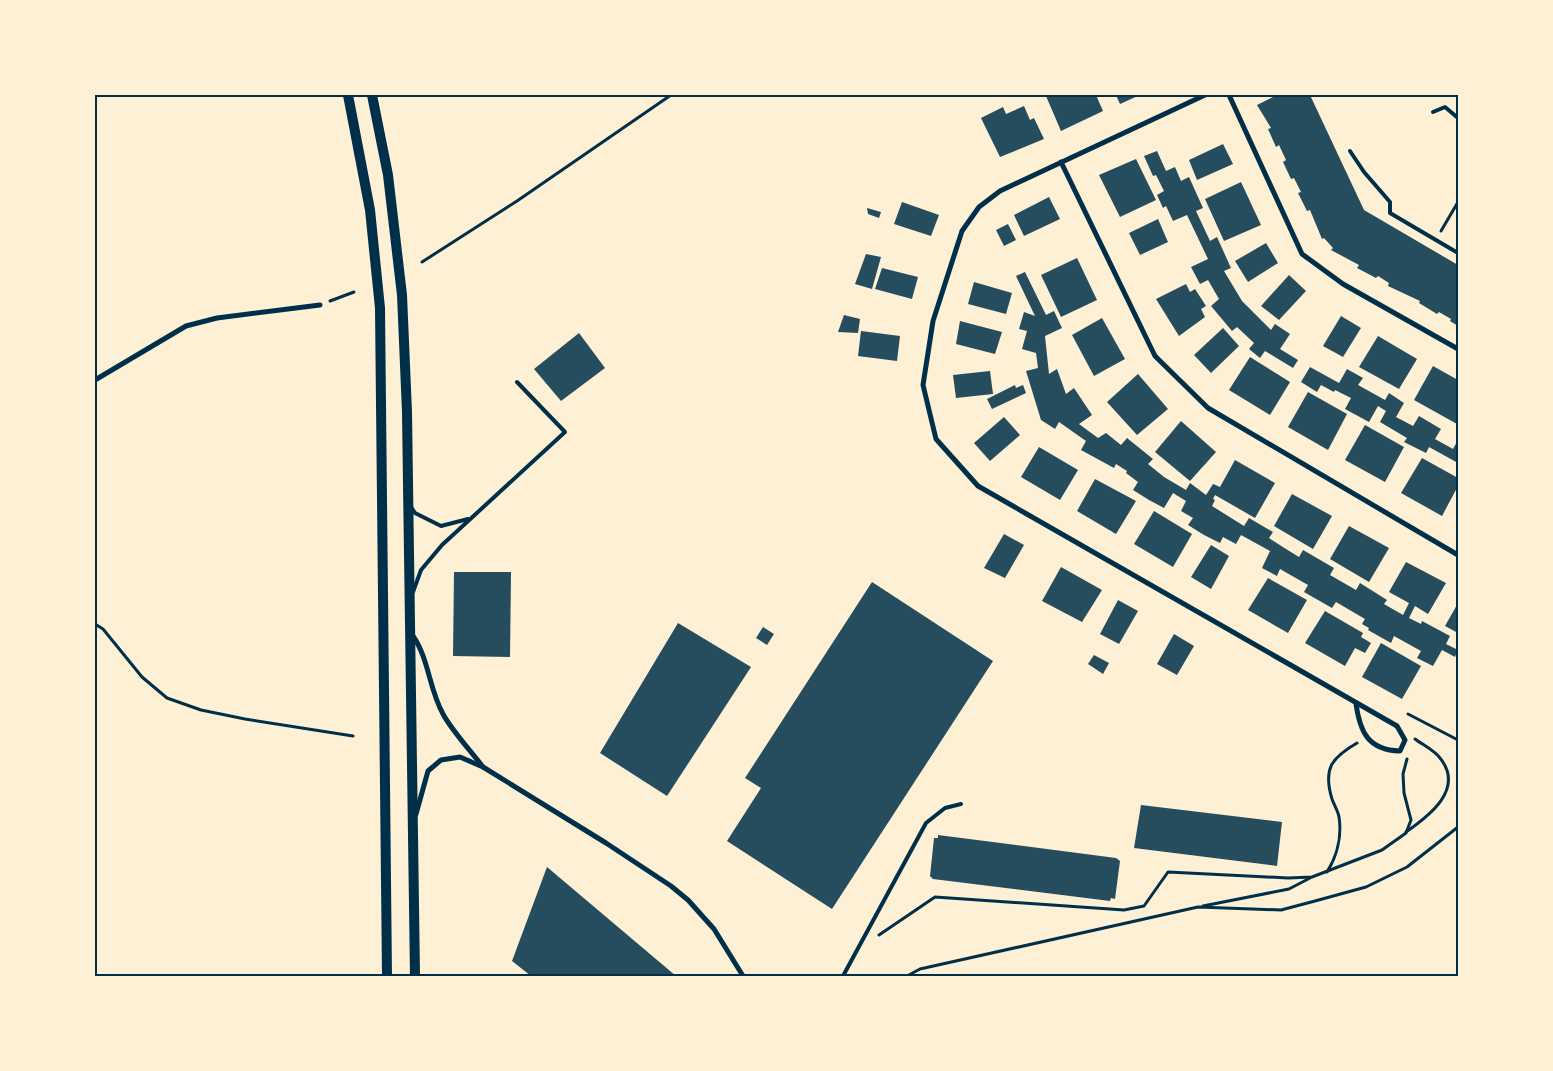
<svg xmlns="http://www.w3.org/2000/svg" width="1553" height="1071" viewBox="0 0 1553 1071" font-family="'PT Serif',serif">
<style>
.building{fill:#264d5e}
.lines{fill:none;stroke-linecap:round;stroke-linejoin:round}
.path{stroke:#003049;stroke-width:3}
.service{stroke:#003049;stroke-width:4}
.minor{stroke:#003049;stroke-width:5}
.secondary{stroke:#003049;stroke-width:10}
.neatline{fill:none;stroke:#003049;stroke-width:2}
</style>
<rect width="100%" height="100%" fill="#fdf0d5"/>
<g class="building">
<path d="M 1096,95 L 1103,111 L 1061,131 L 1046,96 Z"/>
<path d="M 1116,95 L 1140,95 L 1120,104 Z"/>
<path d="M 1277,95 L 1310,95 L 1364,210 L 1458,265 L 1458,326 L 1450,321 L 1451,319 L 1439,312 L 1437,314 L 1419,303 L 1420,301 L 1388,286 L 1389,283 L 1378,276 L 1376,278 L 1357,268 L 1359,265 L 1331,250 L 1333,248 L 1324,238 L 1322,239 L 1310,210 L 1307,211 L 1298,193 L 1301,192 L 1294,178 L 1291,179 L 1283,162 L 1286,160 L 1279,145 L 1276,147 L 1268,129 L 1271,128 L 1257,105 Z"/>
<path d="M 1024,106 L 1030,120 L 1034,118 L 1044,139 L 1000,157 L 981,118 L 1003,107 L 1006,114 Z"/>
<path d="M 1223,144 L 1233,164 L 1197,180 L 1189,160 Z"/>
<path d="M 1157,151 L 1166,171 L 1175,167 L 1181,181 L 1189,177 L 1203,208 L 1196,211 L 1210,241 L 1217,237 L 1231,268 L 1224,271 L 1242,301 L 1271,330 L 1275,324 L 1290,334 L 1280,349 L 1298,360 L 1293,368 L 1265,351 L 1260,358 L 1249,349 L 1254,343 L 1237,327 L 1232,331 L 1211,306 L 1219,299 L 1208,280 L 1200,284 L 1191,267 L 1208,259 L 1187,215 L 1173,221 L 1166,206 L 1163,208 L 1157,195 L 1164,191 L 1156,175 L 1153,176 L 1144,156 Z"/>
<path d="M 1136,159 L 1156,200 L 1120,217 L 1099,175 Z"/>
<path d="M 1241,182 L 1261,225 L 1224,241 L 1205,199 Z"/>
<path d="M 1049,197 L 1060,219 L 1024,236 L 1014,215 Z"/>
<path d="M 902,202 L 939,215 L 931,236 L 894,224 Z"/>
<path d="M 867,208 L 881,212 L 879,218 L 868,214 Z"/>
<path d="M 1158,219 L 1168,242 L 1140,255 L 1129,233 Z"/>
<path d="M 1008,224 L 1016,240 L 1004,246 L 996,230 Z"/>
<path d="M 1266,243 L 1278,263 L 1248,282 L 1235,261 Z"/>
<path d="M 866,254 L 881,257 L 872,289 L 855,284 Z"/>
<path d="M 1077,258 L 1097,300 L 1061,317 L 1041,275 Z"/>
<path d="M 882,268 L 918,277 L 912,299 L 875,289 Z"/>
<path d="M 1025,272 L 1046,315 L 1054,311 L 1062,328 L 1045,336 L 1049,374 L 1057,369 L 1066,394 L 1074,388 L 1092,415 L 1079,424 L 1098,438 L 1106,433 L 1121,445 L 1127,438 L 1153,459 L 1148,464 L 1164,477 L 1186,490 L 1190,483 L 1206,495 L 1213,484 L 1220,487 L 1235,460 L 1275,483 L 1255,518 L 1215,495 L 1213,499 L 1215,500 L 1212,506 L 1244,526 L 1249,518 L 1273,532 L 1269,538 L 1286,549 L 1299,557 L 1303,550 L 1334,568 L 1330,575 L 1356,590 L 1360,583 L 1387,600 L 1384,604 L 1403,615 L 1409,603 L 1389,592 L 1406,562 L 1446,583 L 1428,614 L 1415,606 L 1409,618 L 1421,624 L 1422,621 L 1450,636 L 1446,644 L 1458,650 L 1455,657 L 1442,650 L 1433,666 L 1417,658 L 1421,651 L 1394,636 L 1391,643 L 1368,630 L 1369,628 L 1362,624 L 1365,619 L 1336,602 L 1332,608 L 1304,592 L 1308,585 L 1280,569 L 1277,576 L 1262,568 L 1270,551 L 1241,535 L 1236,544 L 1223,537 L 1220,543 L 1204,535 L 1188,525 L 1193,518 L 1181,511 L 1186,501 L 1173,493 L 1164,508 L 1149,500 L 1133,490 L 1138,482 L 1126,473 L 1127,471 L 1116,464 L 1114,468 L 1081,450 L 1086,441 L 1059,422 L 1055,429 L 1041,420 L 1026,371 L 1038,368 L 1036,353 L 1022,349 L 1027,331 L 1019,329 L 1024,312 L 1035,316 L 1016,276 Z"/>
<path d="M 1289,275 L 1306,291 L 1279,320 L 1261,306 Z"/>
<path d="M 974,282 L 1012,293 L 1006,314 L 968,304 Z"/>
<path d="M 1186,284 L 1190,292 L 1195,289 L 1206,306 L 1201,309 L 1205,317 L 1179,336 L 1156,299 Z"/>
<path d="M 844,315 L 860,319 L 858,333 L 838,332 Z"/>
<path d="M 1341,316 L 1361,328 L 1343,357 L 1323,346 Z"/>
<path d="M 1102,318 L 1125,359 L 1094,376 L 1072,335 Z"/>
<path d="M 960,321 L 1002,332 L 995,354 L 956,344 Z"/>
<path d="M 1223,328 L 1239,346 L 1211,373 L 1194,355 Z"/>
<path d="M 861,331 L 900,336 L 897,361 L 858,356 Z"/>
<path d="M 579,333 L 605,368 L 561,401 L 534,369 Z"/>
<path d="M 1378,336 L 1417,359 L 1399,389 L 1359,367 Z"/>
<path d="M 1250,357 L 1290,382 L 1270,415 L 1229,390 Z"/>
<path d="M 1433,366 L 1458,380 L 1457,424 L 1414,400 Z"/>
<path d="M 1310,367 L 1339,383 L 1347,369 L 1363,378 L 1358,385 L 1385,400 L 1389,393 L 1404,403 L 1396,417 L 1413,426 L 1419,416 L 1441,429 L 1435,439 L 1453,449 L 1458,440 L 1458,463 L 1429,447 L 1426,453 L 1404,442 L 1407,438 L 1380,422 L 1386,411 L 1378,406 L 1369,422 L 1345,409 L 1351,398 L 1335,390 L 1334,392 L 1321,385 L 1317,392 L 1301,382 Z"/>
<path d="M 990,371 L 993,394 L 956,398 L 953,375 Z"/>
<path d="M 1138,374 L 1168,409 L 1137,435 L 1107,402 Z"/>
<path d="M 1015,385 L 1016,388 L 1023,385 L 1026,393 L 992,409 L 987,399 Z"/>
<path d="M 1308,392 L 1347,414 L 1328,450 L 1288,427 Z"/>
<path d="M 1004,417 L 1020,435 L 990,461 L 974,443 Z"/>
<path d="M 1181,421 L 1216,452 L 1190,481 L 1155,452 Z"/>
<path d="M 1365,425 L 1404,447 L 1385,482 L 1345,460 Z"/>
<path d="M 1039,447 L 1078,470 L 1060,500 L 1021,477 Z"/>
<path d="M 1422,458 L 1458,478 L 1458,486 L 1442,516 L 1401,493 Z"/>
<path d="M 1095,479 L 1136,501 L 1116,534 L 1077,511 Z"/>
<path d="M 1292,494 L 1332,516 L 1313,549 L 1274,526 Z"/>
<path d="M 1154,511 L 1192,534 L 1173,567 L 1134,544 Z"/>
<path d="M 1349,526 L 1389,548 L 1369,582 L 1330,559 Z"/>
<path d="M 1004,534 L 1024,545 L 1005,578 L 984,568 Z"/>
<path d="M 1211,545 L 1229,556 L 1211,589 L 1191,577 Z"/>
<path d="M 1061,567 L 1102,590 L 1082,622 L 1042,601 Z"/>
<path d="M 454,572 L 511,572 L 510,657 L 453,656 Z"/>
<path d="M 1268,578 L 1307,600 L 1288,633 L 1248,610 Z"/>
<path d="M 872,582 L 993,661 L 832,909 L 727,841 L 761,788 L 745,778 Z"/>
<path d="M 1118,600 L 1138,611 L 1119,644 L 1100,634 Z"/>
<path d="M 1458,603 L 1458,633 L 1445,626 Z"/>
<path d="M 1325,611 L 1363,633 L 1361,637 L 1371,643 L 1365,653 L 1355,648 L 1345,666 L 1305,643 Z"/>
<path d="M 678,623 L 751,667 L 667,796 L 600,753 Z"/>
<path d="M 763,627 L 774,634 L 767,645 L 756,638 Z"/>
<path d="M 1174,634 L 1194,646 L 1177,675 L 1157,664 Z"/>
<path d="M 1381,643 L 1421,666 L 1402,699 L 1362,677 Z"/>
<path d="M 1094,655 L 1109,663 L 1103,674 L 1088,664 Z"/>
<path d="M 1141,805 L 1282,822 L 1277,866 L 1134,848 Z"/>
<path d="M 938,835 L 1116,858 L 1120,861 L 1115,899 L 1111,898 L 1110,901 L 933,879 L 930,876 L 934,838 L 938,838 Z"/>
<path d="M 547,867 L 676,976 L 531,976 L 512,961 Z"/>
</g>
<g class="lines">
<g class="path">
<path d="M 1441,231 L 1458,202"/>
<path d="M 422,262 L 517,201 L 671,95"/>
<path d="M 330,301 L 354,292"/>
<path d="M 95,624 L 103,629 L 142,677 L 167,698 L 201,710 L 245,719 L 353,736"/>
<path d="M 1408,714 L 1458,740"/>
<path d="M 1406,832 C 1429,816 1465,789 1440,758 C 1434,750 1423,745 1415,739"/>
<path d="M 1327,872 C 1337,856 1342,836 1339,817 C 1338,811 1334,805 1332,799 C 1323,769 1331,758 1357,743"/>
<path d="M 1203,906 L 1289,889 L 1310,878"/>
<path d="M 879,935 L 935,897 L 1124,910 L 1144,906 L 1168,872 L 1288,878 L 1312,877 L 1382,850 L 1406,833 L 1411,820 L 1404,793 L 1403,774 L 1407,759"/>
<path d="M 907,976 L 920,969 L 1198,907 L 1281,910 L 1315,901 L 1366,887 L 1407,867 L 1458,827"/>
</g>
<g class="service">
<path d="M 1433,112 L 1445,107 L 1458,118"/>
<path d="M 1350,151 L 1364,172 L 1390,202 L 1390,213 L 1458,253"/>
<path d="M 411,507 L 415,513 L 441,526 L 468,519"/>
<path d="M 413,592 L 421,570 L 442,545 L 565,432 L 517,382"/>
<path d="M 843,976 L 926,823 L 945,808 L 961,804"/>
</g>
<g class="minor">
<path d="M 1205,95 L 1000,191 L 979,207 L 962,231 L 933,321 L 923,385 L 936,439 L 978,486 L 1397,726 L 1405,740 L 1400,751 C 1368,750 1360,732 1356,704"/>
<path d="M 1229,95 L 1302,254 L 1343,284 L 1458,349"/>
<path d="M 1061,162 L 1155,356 L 1208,408 L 1458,555"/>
<path d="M 95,380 L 186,326 L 217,318 L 320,305"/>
<path d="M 413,636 C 429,659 429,689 443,714 C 452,731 471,751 483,767"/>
<path d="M 416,814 L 428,771 L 441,760 L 460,757 L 483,767 L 606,843 L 671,886 L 688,900 L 714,929 L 743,976"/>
</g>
<g class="secondary">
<path d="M 348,95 L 370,210 L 380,308 L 387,976"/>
<path d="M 372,95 L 388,175 L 402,295 L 407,412 L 415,976"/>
</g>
</g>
<rect width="1553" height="1071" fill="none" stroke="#fdf0d5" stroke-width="192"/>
<rect x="96" y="96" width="1361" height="879" class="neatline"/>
</svg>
